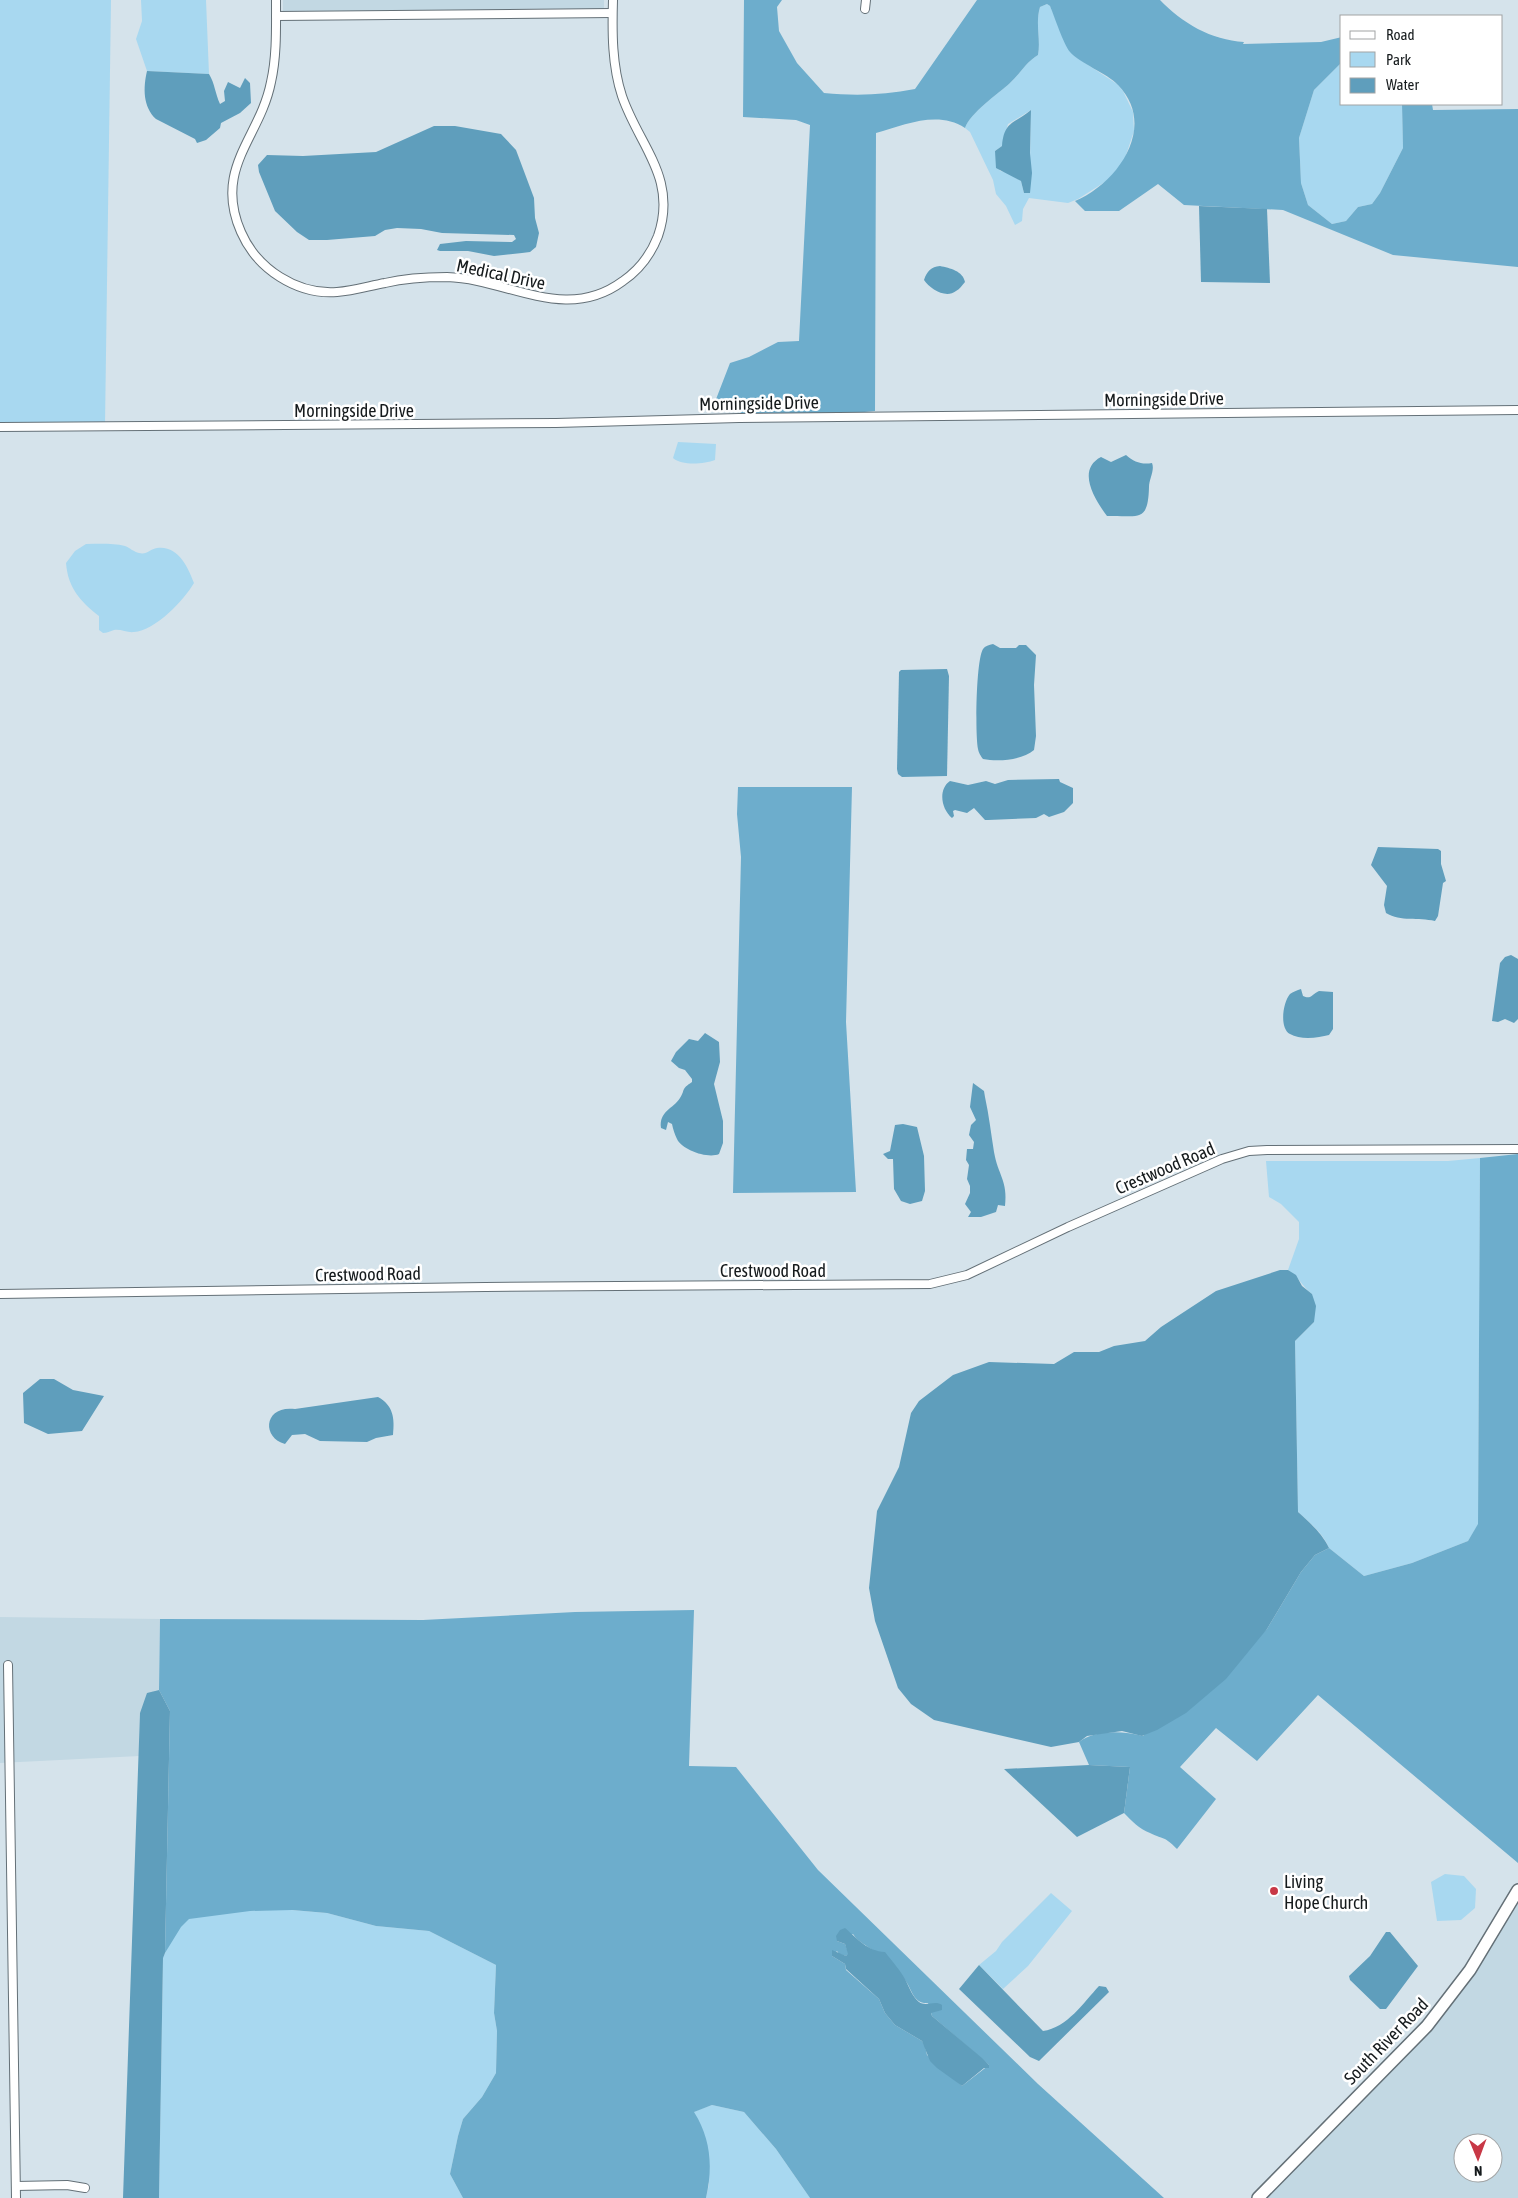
<svg xmlns="http://www.w3.org/2000/svg" width="1518" height="2198" viewBox="0 0 1518 2198" font-family="'Asap Condensed',sans-serif">
<style>
.built{fill:#c2d8e3;fill-rule:evenodd}
.green{fill:#a8d8f0;fill-rule:evenodd}
.forest{fill:#6dadcc;fill-rule:evenodd}
.water{fill:#5f9ebc}
.lines{fill:none;stroke-linecap:round;stroke-linejoin:round}
.minor-casing{stroke:#647077;stroke-width:10}
.secondary-casing{stroke:#647077;stroke-width:14}
.minor{stroke:#fff;stroke-width:8}
.secondary{stroke:#fff;stroke-width:11}
.poi-dot{fill:#c83846;stroke:#fff;stroke-width:2}
.labels{text-anchor:middle;dominant-baseline:central;stroke-width:5;stroke-linejoin:round;paint-order:stroke}
.street-label{font-size:18px;fill:#151a1c;stroke:#fff}
.poi-label{font-size:18px;fill:#151a1c;stroke:#fff;text-anchor:start}
</style>
<rect width="100%" height="100%" fill="#d5e3eb"/>
<g class="built">
<path d="M 283,0 L 604,0 L 604,9 L 283,12 Z"/>
<path d="M 0,1617 L 160,1619 L 159,1690 L 154,1691 L 140,1713 L 139,1756 L 0,1763 Z"/>
<path d="M 1518,1900 L 1518,2198 L 1265,2198 L 1431,2030 L 1474,1973 ZM 1463,2143 L 1493,2143 L 1493,2173 L 1463,2173 Z"/>
</g>
<g class="green">
<path d="M 0,0 L 111,0 L 105,425 L 0,428 Z"/>
<path d="M 141,0 L 206,0 L 209,74 L 147,71 L 136,39 L 142,21 Z"/>
<path d="M 1047,4 L 1050,6 L 1063,35 L 1076,57 L 1117,84 L 1123,91 L 1133,112 L 1134,131 L 1124,161 L 1108,180 L 1078,199 L 1068,203 L 1029,198 L 1023,209 L 1022,221 L 1015,225 L 1006,206 L 996,194 L 993,180 L 970,132 L 965,128 C 970,113 998,94 1010,83 C 1020,74 1026,62 1038,55 C 1041,39 1035,24 1040,7 ZM 1031,110 L 1030,161 L 1024,193 L 1021,181 L 1006,172 L 1000,171 L 995,151 L 1002,146 L 1008,124 Z"/>
<path d="M 1342,62 L 1342,104 L 1402,104 L 1403,148 L 1380,193 L 1372,204 L 1358,207 L 1346,221 L 1332,224 L 1308,205 L 1301,183 L 1299,138 L 1314,90 Z"/>
<path d="M 678,442 L 716,444 L 715,460 C 704,464 682,466 673,458 Z"/>
<path d="M 86,544 C 98,544 113,543 125,546 C 130,548 134,552 139,553 C 147,555 150,549 157,548 C 178,545 188,567 194,583 C 184,600 155,631 134,632 C 128,633 121,629 114,630 C 110,631 107,633 103,633 L 99,630 L 99,616 C 80,601 68,588 66,563 L 75,551 Z"/>
<path d="M 1480,1158 L 1478,1525 L 1468,1541 L 1412,1563 L 1364,1576 L 1329,1548 C 1323,1533 1309,1522 1298,1512 L 1295,1341 L 1314,1322 L 1312,1294 C 1302,1286 1298,1276 1288,1270 L 1299,1239 L 1299,1222 L 1281,1204 L 1269,1197 L 1266,1161 L 1448,1161 Z"/>
<path d="M 1445,1874 L 1464,1876 L 1476,1889 L 1475,1908 L 1461,1920 L 1437,1921 L 1431,1882 Z"/>
<path d="M 1051,1893 L 1072,1911 L 1028,1966 L 1003,1989 L 979,1965 L 996,1951 L 1002,1942 Z"/>
<path d="M 291,1910 L 327,1913 L 376,1926 L 429,1931 L 496,1965 L 494,2013 L 497,2031 L 496,2073 L 482,2097 L 463,2119 L 458,2136 L 450,2174 L 463,2198 L 159,2198 L 163,1957 C 169,1946 177,1927 188,1919 C 203,1910 272,1910 291,1910 Z"/>
<path d="M 712,2105 L 744,2112 L 776,2149 L 810,2198 L 706,2198 L 709,2184 L 693,2112 Z"/>
</g>
<g class="forest">
<path d="M 744,0 L 782,0 L 777,7 L 779,31 L 797,63 L 824,93 C 856,96 884,95 915,89 L 977,0 L 1160,0 C 1182,23 1211,40 1244,42 L 1243,44 L 1321,42 L 1342,37 L 1342,62 L 1314,90 L 1299,138 L 1301,183 L 1308,205 L 1332,224 L 1346,221 L 1358,207 L 1372,204 L 1380,193 L 1403,148 L 1402,104 L 1432,104 L 1433,110 L 1518,109 L 1518,267 L 1393,255 L 1283,210 L 1184,205 L 1158,184 L 1119,211 L 1085,211 L 1075,201 C 1118,183 1158,126 1118,85 C 1107,73 1079,63 1070,52 C 1063,43 1055,18 1050,6 L 1047,4 L 1040,7 C 1035,24 1041,39 1038,55 C 1026,62 1020,74 1010,83 C 998,94 970,113 965,128 C 938,110 904,125 876,133 L 875,411 L 844,414 L 741,414 L 740,410 L 713,407 L 730,363 L 749,357 L 778,342 L 799,341 L 810,125 L 796,120 L 743,117 Z"/>
<path d="M 738,787 L 852,787 L 846,1022 L 856,1192 L 733,1193 L 741,857 L 737,814 Z"/>
<path d="M 1518,1154 L 1518,1863 L 1318,1695 L 1257,1761 L 1216,1728 L 1180,1767 L 1216,1799 L 1177,1849 C 1164,1836 1165,1840 1150,1833 C 1139,1829 1132,1821 1124,1813 L 1130,1767 L 1089,1765 L 1079,1742 C 1096,1729 1123,1731 1143,1736 L 1267,1629 L 1301,1572 L 1315,1555 L 1329,1548 L 1364,1576 L 1412,1563 L 1468,1541 L 1478,1524 L 1480,1158 Z"/>
<path d="M 694,1610 L 689,1766 L 736,1767 L 818,1870 L 1038,2084 L 1164,2198 L 810,2198 L 776,2149 L 744,2112 L 712,2105 L 694,2112 C 711,2139 713,2167 706,2198 L 463,2198 L 450,2174 L 458,2136 L 463,2119 L 482,2097 L 496,2073 L 497,2031 L 494,2013 L 496,1965 L 429,1931 L 376,1926 L 327,1913 L 292,1910 L 250,1911 L 189,1919 L 181,1927 L 165,1953 L 170,1711 L 159,1690 L 160,1619 L 423,1620 L 575,1612 ZM 853,1934 C 858,1942 866,1945 874,1951 C 885,1958 897,1970 905,1980 C 912,1989 913,2004 928,2003 L 932,2016 L 989,2065 L 962,2086 L 927,2055 L 925,2046 L 922,2041 L 895,2025 L 885,2013 L 879,1999 L 846,1970 L 845,1964 L 832,1956 L 837,1951 L 839,1954 L 846,1956 L 849,1954 L 845,1944 L 837,1941 Z"/>
</g>
<g class="water">
<path d="M 147,71 L 209,74 C 215,84 215,93 220,104 L 225,101 L 224,91 L 228,82 L 240,88 L 245,78 L 250,83 L 251,103 L 240,113 L 221,123 L 220,128 L 206,140 L 197,143 L 195,139 L 156,119 C 143,107 143,88 147,71 Z"/>
<path d="M 1031,110 L 1030,153 L 1032,173 L 1030,193 L 1024,193 L 1021,181 L 996,168 L 995,151 L 1002,146 C 1004,121 1014,124 1031,110 Z"/>
<path d="M 434,126 L 455,126 L 501,134 L 516,150 L 534,198 L 535,218 L 539,233 L 536,247 L 530,252 L 522,253 L 494,256 L 468,251 L 440,251 L 437,250 L 440,244 L 466,241 L 512,242 L 516,239 L 514,235 L 442,233 L 421,229 L 397,228 L 385,230 L 375,236 L 327,240 L 309,240 L 297,232 L 275,211 L 259,172 L 258,165 L 267,155 L 303,156 L 376,152 Z"/>
<path d="M 1199,206 L 1267,209 L 1270,283 L 1201,282 Z"/>
<path d="M 940,266 C 950,268 963,271 965,282 C 962,285 960,289 956,291 C 946,299 930,289 924,280 C 927,271 931,267 940,266 Z"/>
<path d="M 1126,455 C 1134,462 1142,465 1152,463 C 1155,470 1149,479 1149,487 C 1148,524 1138,515 1107,516 C 1095,500 1076,470 1101,457 L 1111,462 Z"/>
<path d="M 993,644 L 1000,648 L 1016,648 L 1019,645 L 1026,645 L 1036,655 L 1034,685 L 1036,736 L 1034,750 C 1022,760 999,762 983,759 C 981,756 979,754 978,749 C 975,735 976,660 983,649 C 985,646 989,645 993,644 Z"/>
<path d="M 947,669 L 949,676 L 947,776 L 902,777 L 898,774 L 897,769 L 899,672 L 901,670 Z"/>
<path d="M 1059,779 L 1060,782 L 1073,788 L 1073,803 L 1064,812 L 1049,817 L 1044,814 L 1036,818 L 988,820 L 985,820 L 974,808 L 967,813 L 955,810 L 953,811 L 954,816 L 952,818 C 941,809 938,789 950,781 L 968,785 L 986,781 L 995,784 L 1008,780 Z"/>
<path d="M 1378,847 L 1438,849 L 1441,851 L 1441,864 L 1446,881 L 1443,883 L 1438,916 L 1435,921 C 1418,917 1401,922 1386,913 L 1384,905 L 1387,886 L 1371,865 Z"/>
<path d="M 1511,955 L 1518,959 L 1518,1019 L 1514,1023 L 1505,1019 L 1498,1022 L 1492,1021 L 1500,963 L 1505,957 Z"/>
<path d="M 1301,989 L 1303,996 C 1311,1000 1312,994 1319,991 L 1333,992 L 1333,1029 L 1329,1035 C 1318,1038 1300,1040 1290,1034 C 1279,1028 1283,1002 1290,994 C 1293,992 1297,990 1301,989 Z"/>
<path d="M 705,1033 L 719,1042 L 720,1062 L 714,1084 L 723,1121 L 723,1143 L 719,1154 C 708,1159 682,1150 677,1139 C 675,1135 673,1129 672,1124 L 668,1122 L 666,1130 L 661,1128 C 659,1111 673,1109 680,1098 C 686,1089 680,1090 692,1082 L 692,1079 L 685,1070 L 679,1068 L 671,1061 L 676,1052 L 689,1039 L 698,1041 Z"/>
<path d="M 973,1083 L 984,1091 L 985,1097 C 989,1115 991,1134 994,1152 C 998,1175 1008,1181 1005,1206 L 998,1205 L 996,1212 L 981,1217 L 968,1217 L 971,1212 L 965,1204 L 970,1193 L 970,1186 L 967,1179 L 969,1165 L 966,1160 L 967,1149 L 973,1149 L 974,1142 L 969,1135 L 971,1125 L 976,1120 L 970,1107 Z"/>
<path d="M 903,1124 L 917,1127 L 924,1156 L 925,1191 L 922,1201 L 910,1204 L 901,1201 L 894,1189 L 893,1159 L 888,1159 L 883,1154 L 890,1151 L 895,1125 Z"/>
<path d="M 1280,1270 L 1288,1270 L 1296,1275 L 1302,1286 L 1312,1294 L 1316,1306 L 1314,1322 L 1295,1341 L 1298,1512 C 1309,1522 1322,1533 1329,1548 L 1315,1555 L 1301,1572 L 1267,1629 L 1226,1679 L 1186,1713 L 1157,1730 L 1142,1736 L 1122,1731 L 1087,1736 L 1079,1742 L 1051,1747 L 934,1720 L 911,1704 L 898,1688 L 875,1621 L 869,1588 L 877,1511 L 899,1467 L 911,1413 L 919,1401 L 953,1375 L 989,1362 L 1054,1364 L 1074,1352 L 1099,1352 L 1114,1346 L 1145,1341 L 1161,1327 L 1216,1291 Z"/>
<path d="M 40,1379 L 54,1379 L 73,1390 L 104,1396 L 82,1431 L 48,1434 L 24,1423 L 23,1393 Z"/>
<path d="M 378,1397 C 393,1405 395,1418 393,1435 L 376,1438 L 367,1442 L 320,1441 L 305,1434 L 292,1435 L 285,1444 C 261,1437 264,1405 295,1409 Z"/>
<path d="M 159,1690 L 170,1711 L 165,1953 L 163,1958 L 159,2198 L 123,2198 L 140,1713 L 147,1693 Z"/>
<path d="M 1089,1765 L 1130,1767 L 1124,1813 L 1077,1837 L 1004,1769 Z"/>
<path d="M 845,1928 C 858,1939 867,1951 885,1952 C 892,1961 901,1971 906,1981 C 910,1989 912,1996 919,2002 C 926,2007 935,2000 942,2005 L 942,2010 L 931,2013 L 932,2016 L 982,2058 L 989,2065 L 989,2068 L 984,2068 L 962,2086 L 937,2068 L 930,2061 L 922,2041 L 895,2025 L 885,2013 L 879,1999 L 846,1969 L 845,1964 L 832,1956 L 832,1950 L 846,1956 L 848,1954 L 845,1944 L 837,1941 L 836,1936 L 840,1930 Z"/>
<path d="M 1386,1932 L 1390,1932 L 1418,1966 L 1386,2009 L 1380,2009 L 1350,1980 L 1349,1976 L 1370,1956 Z"/>
<path d="M 979,1965 L 1043,2031 C 1067,2028 1084,2002 1099,1986 L 1106,1987 L 1109,1992 L 1039,2061 L 1030,2057 L 959,1989 Z"/>
</g>
<g class="lines">
<defs>
<g id="minor">
<path d="M 276,0 C 276,26 277,56 271,82 C 260,138 213,168 241,232 C 257,269 297,295 337,292 C 353,291 369,286 385,283 C 406,278 426,277 447,277 C 509,279 565,324 623,281 C 639,270 651,254 658,236 C 678,178 639,146 622,96 C 612,66 612,32 613,0"/>
<path d="M 865,9 L 866,0"/>
<path d="M 276,16 L 612,13"/>
<path d="M 0,427 L 556,423 L 739,418 L 1518,410"/>
<path d="M 0,1294 L 485,1287 L 930,1284 L 967,1275 L 1068,1227 L 1222,1159 L 1249,1151 L 1267,1150 L 1518,1149"/>
<path d="M 8,1665 L 16,2198"/>
<path d="M 16,2186 L 67,2185 L 85,2188"/>
</g>
<path id="secondary" d="M 1258,2198 L 1427,2026 L 1470,1970 L 1518,1890"/>
</defs>
<use href="#minor" class="minor-casing"/>
<use href="#secondary" class="secondary-casing"/>
<use href="#minor" class="minor"/>
<use href="#secondary" class="secondary"/>
</g>
<circle class="poi-dot" cx="1274" cy="1891" r="5"/>
<g class="labels">
<g class="street-label">
<text transform="translate(501 274) rotate(12)">Medical Drive</text>
<text transform="translate(1164 399) rotate(-1)">Morningside Drive</text>
<text transform="translate(759 403) rotate(-1)">Morningside Drive</text>
<text x="354" y="410">Morningside Drive</text>
<text transform="translate(1165 1168) rotate(-23)">Crestwood Road</text>
<text x="773" y="1270">Crestwood Road</text>
<text transform="translate(368 1274) rotate(-1)">Crestwood Road</text>
<text transform="translate(1386 2041) rotate(-46)">South River Road</text>
</g>
<g class="poi-label">
<text x="1284" y="1881">Living<tspan x="1284" dy="21">Hope Church</tspan></text>
</g>
</g>
<rect x="1340" y="15" width="162" height="90" fill="#ffffff" stroke="#a1a3a4"/>
<rect x="1350" y="31" width="25" height="8" fill="#ffffff" stroke="#a1a3a4"/>
<text x="1386" y="40" font-size="15" fill="#151a1c">Road</text>
<rect x="1350" y="52" width="25" height="15" fill="#a8d8f0" stroke="#a1a3a4"/>
<text x="1386" y="65" font-size="15" fill="#151a1c">Park</text>
<rect x="1350" y="78" width="25" height="15" fill="#5f9ebc" stroke="#a1a3a4"/>
<text x="1386" y="90" font-size="15" fill="#151a1c">Water</text>
<g transform="translate(1478 2158) rotate(179)"><circle r="24" fill="#ffffff" stroke="#a1a3a4"/>
<path d="M0-4L9 19L0 12L-9 19Z" fill="#c83846"/>
<text y="-8" font-size="14" font-weight="bold" text-anchor="middle" fill="#151a1c">N</text>
</g>
</svg>
